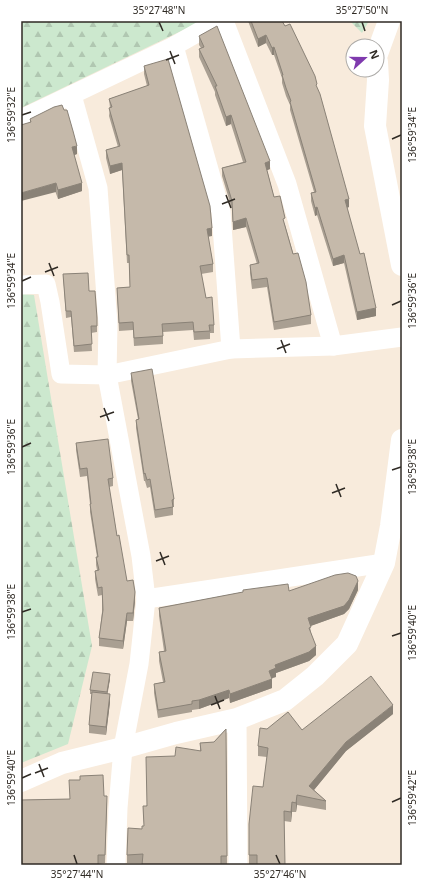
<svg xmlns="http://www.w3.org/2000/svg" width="423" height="886" viewBox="0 0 423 886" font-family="'Noto Sans',sans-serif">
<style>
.forest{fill:url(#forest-firs)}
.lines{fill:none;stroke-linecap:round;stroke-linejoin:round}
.street{stroke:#fff;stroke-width:19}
.secondary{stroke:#fff;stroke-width:22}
.wall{fill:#a99f92}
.shaded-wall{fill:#8a8277}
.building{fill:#c5b9aa;stroke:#8a8277}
.ticks{fill:none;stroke:#2f2a24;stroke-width:1.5}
.neatline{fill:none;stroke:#2f2a24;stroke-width:1.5}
.ticks-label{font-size:10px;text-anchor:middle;fill:#2f2a24}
</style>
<defs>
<pattern id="forest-firs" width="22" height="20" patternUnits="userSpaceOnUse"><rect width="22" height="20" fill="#cce8ce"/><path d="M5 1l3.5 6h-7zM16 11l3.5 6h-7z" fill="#b0c7b1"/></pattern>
</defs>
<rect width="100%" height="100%" fill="#f8ebdc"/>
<g class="forest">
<path d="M 21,21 L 202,21 L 21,108 Z"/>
<path d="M 350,21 L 369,21 L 362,33 Z"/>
<path d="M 21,294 L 34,295 L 92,646 L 68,744 L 21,763 Z"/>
</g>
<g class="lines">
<g class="street">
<path d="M 224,21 L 287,184 L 333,346"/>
<path d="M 174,46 L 221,212 L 231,349"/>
<path d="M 72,95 L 98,188 L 108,324 L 107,375 L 141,556 L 146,599 L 139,664 L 123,748 L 118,808 L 116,865"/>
<path d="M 21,119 L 174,46 L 218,21"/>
<path d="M 21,285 L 46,284 L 50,302 L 61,374 L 107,375 L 231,349 L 333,346 L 402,337"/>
<path d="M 146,599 L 384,563"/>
<path d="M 237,719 L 238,865"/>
</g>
<g class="secondary">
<path d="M 377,54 L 389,21"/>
<path d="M 377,62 L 378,80 L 375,126 L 402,265"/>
<path d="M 21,781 L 62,763 L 123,748 L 176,733 L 237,719 L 285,700 L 315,676 L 347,644 L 384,563 L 391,526 L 402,440"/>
</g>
</g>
<g class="wall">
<path d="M 248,21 L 282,21 L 317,88 L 349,207 L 347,208 L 376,316 L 357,320 L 344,263 L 333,266 L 317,215 L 315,216 L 311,201 L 311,193 L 314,192 L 290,110 L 290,105 L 286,96 L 282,83 L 282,78 L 274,55 L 272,55 L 266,43 L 258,47 Z"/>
<path d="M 199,36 L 270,169 L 267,170 L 274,197 L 285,225 L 311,315 L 311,324 L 274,330 L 267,287 L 252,289 L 250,273 L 250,265 L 257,264 L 246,227 L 233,230 L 232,209 L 222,176 L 222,168 L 243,162 L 231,124 L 226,126 L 215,95 L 215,92 L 199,57 L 199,49 L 201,48 L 199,45 Z"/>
<path d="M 144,66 L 212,236 L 208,236 L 213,264 L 213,272 L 201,274 L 206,298 L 214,325 L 214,333 L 210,333 L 210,339 L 194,340 L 193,330 L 163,332 L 163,344 L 134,346 L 133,330 L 119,331 L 117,288 L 130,287 L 129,263 L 127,263 L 122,170 L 110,174 L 106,158 L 106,150 L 118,147 L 109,116 L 110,108 L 109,99 L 147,86 L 144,74 Z"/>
<path d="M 30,119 L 77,154 L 74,155 L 82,191 L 58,199 L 30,122 Z"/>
<path d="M 63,274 L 89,291 L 97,318 L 97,332 L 91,333 L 92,351 L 74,352 L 71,317 L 66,318 Z"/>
<path d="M 131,373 L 174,499 L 174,507 L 173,507 L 173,515 L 155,518 L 150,487 L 147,488 L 145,481 L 144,481 L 136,428 L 136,420 L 138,419 L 131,381 Z"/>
<path d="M 76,443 L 113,478 L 113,486 L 109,487 L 117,536 L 127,581 L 135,600 L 133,621 L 127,621 L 123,649 L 99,646 L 99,638 L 102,612 L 102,595 L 98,596 L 95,579 L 95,571 L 97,570 L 96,565 L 96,557 L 97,557 L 90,512 L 90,504 L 87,476 L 80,477 L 76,450 Z"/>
<path d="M 243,590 L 289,591 L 358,590 L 349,609 L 344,614 L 310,626 L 311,633 L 316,655 L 309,661 L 276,673 L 276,677 L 271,678 L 272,688 L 230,703 L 229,698 L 199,709 L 192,710 L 192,712 L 158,718 L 154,693 L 154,684 L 163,682 L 159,661 L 159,652 L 164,651 L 159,616 L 159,608 L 243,592 Z"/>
<path d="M 110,679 L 107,693 L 110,702 L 106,735 L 89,733 L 89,725 L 92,694 L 90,694 L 90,690 Z"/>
<path d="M 393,714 L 346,751 L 314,790 L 326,801 L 326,810 L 297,805 L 296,812 L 292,812 L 291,822 L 284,821 L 257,864 L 249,864 L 249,824 L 263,787 L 267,757 L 258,756 L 258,746 L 267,729 L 302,730 Z"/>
<path d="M 226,729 L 227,864 L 127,863 L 127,855 L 144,826 L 143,806 L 146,806 L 200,751 L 200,743 L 214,742 Z"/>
<path d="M 104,796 L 107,804 L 105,863 L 98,864 L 98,865 L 21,865 L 21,800 L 70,799 Z"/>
</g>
<g class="shaded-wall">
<path d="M 266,35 L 266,43 L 258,47 L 258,39 Z"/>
<path d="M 274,47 L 274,55 L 272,55 L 272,48 Z"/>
<path d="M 231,115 L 231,124 L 226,126 L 226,117 Z"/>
<path d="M 77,146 L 77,154 L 72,156 L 72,147 Z"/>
<path d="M 270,161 L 270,169 L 265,171 L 265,163 Z"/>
<path d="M 122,163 L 122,170 L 110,174 L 110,166 Z"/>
<path d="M 56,183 L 56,192 L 21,201 L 21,193 Z"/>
<path d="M 82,183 L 82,191 L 58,199 L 58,190 Z"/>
<path d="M 349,199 L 349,207 L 345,208 L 345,200 Z"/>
<path d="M 317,207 L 317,215 L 315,216 L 315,208 Z"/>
<path d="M 246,218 L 246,227 L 233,230 L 233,222 Z"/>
<path d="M 212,228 L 212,236 L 207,237 L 207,229 Z"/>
<path d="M 344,255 L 344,263 L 333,266 L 333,259 Z"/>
<path d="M 376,308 L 376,316 L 357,320 L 357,312 Z"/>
<path d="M 358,581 L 358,590 L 349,609 L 344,614 L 308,627 L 308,618 Z"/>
<path d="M 135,592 L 135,600 L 133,621 L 133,613 Z"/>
<path d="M 127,613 L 127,621 L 123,649 L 123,641 Z"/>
<path d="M 316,646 L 316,655 L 309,661 L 276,673 L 276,677 L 269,679 L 269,671 L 275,665 Z"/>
<path d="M 110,674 L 110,679 L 107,697 L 107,692 Z"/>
<path d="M 272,679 L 272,688 L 230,703 L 230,694 Z"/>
<path d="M 229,690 L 229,698 L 199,709 L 199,700 Z"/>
<path d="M 110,694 L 110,702 L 106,735 L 106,727 Z"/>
<path d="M 393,705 L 393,714 L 346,751 L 309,796 L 309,786 L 346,742 Z"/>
<path d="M 297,795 L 297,805 L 296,812 L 296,803 Z"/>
<path d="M 292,802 L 292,812 L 291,822 L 291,812 Z"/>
</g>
<g class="building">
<path d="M 251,21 L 282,21 L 285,26 L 290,24 L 315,76 L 317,84 L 316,85 L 320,94 L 349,199 L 345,200 L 360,254 L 364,253 L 376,308 L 357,312 L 344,255 L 333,259 L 317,207 L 315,208 L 311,193 L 316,192 L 290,102 L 291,101 L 286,88 L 282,75 L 283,75 L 274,47 L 272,48 L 266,35 L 258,39 Z"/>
<path d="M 217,26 L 270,161 L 265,163 L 274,197 L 280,196 L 285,218 L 283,219 L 293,254 L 298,253 L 306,282 L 311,315 L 274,322 L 267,278 L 252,280 L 250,265 L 259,263 L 246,218 L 233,222 L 232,201 L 222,168 L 246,162 L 231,115 L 226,117 L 215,86 L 217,86 L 199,49 L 204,47 L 199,36 Z"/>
<path d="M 168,59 L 210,206 L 212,228 L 207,229 L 213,264 L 200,266 L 206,298 L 212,297 L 214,325 L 209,325 L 210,331 L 194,332 L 193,322 L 162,324 L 163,336 L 134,338 L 133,322 L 119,323 L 117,288 L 130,287 L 129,255 L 127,255 L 122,163 L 110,166 L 106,150 L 120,146 L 109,108 L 112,107 L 109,99 L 149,85 L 144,66 Z"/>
<path d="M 62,105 L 64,110 L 67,110 L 73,131 L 77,146 L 72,147 L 82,183 L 58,190 L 56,183 L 21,193 L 21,125 L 31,122 L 30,119 L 54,107 Z"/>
<path d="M 88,273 L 89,291 L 95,291 L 97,318 L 97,326 L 91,326 L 92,344 L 74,346 L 71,311 L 66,311 L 63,274 Z"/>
<path d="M 152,369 L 174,499 L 172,500 L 173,507 L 155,510 L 150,479 L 147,480 L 145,473 L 144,474 L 136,420 L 139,419 L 131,373 Z"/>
<path d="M 108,439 L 113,478 L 108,479 L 117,536 L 119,535 L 127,581 L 133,580 L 135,592 L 133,613 L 127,613 L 123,641 L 99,638 L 103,610 L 102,587 L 98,588 L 95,571 L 99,570 L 96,557 L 98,557 L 90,504 L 91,504 L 87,468 L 80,469 L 76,443 Z"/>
<path d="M 348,573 L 356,576 L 358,581 L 349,600 L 344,606 L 308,618 L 311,627 L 309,628 L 316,646 L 309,652 L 275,665 L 276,668 L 269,671 L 272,679 L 230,694 L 229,690 L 199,700 L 192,701 L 192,704 L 158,710 L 154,684 L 165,682 L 159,652 L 166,651 L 159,608 L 243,592 L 243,590 L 288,584 L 289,591 L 335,575 Z"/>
<path d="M 93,672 L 110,674 L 107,692 L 90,690 Z"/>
<path d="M 371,676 L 393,705 L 346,742 L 309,786 L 326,801 L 297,795 L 296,803 L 292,802 L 291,812 L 284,811 L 285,865 L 257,865 L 257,855 L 249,855 L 249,824 L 253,786 L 263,787 L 268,748 L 258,746 L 260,728 L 267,729 L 288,712 L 302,730 Z"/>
<path d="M 92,692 L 110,694 L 106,727 L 89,725 Z"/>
<path d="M 226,729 L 227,856 L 221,856 L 221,865 L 142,865 L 143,854 L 127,855 L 128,828 L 142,829 L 142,826 L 144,826 L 143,806 L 147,806 L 146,757 L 175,756 L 176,747 L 201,751 L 200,743 L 214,742 Z"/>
<path d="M 103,775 L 104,796 L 107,796 L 105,855 L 98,855 L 98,865 L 22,865 L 21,848 L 21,800 L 70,799 L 69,780 L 80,780 L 80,776 Z"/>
</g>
<path class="ticks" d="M 159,22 L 163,31M 362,22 L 365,31M 170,51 L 175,64M 166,60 L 179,55M 22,115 L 31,112M 392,139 L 401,135M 226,195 L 231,208M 222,204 L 235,199M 49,263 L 54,276M 45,272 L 58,267M 22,281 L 31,277M 392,305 L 401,301M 281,340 L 286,353M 277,349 L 290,344M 104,408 L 109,421M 100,417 L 114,412M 22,447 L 31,443M 392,470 L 401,467M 336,484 L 341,497M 332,493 L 345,488M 160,552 L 165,565M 156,561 L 169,556M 22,612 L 31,609M 392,636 L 401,633M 215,696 L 220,709M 211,705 L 224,700M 39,764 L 44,777M 35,773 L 48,768M 22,778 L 31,774M 392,802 L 401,798M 74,855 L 77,864M 276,855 L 280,864"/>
<rect width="423" height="886" fill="none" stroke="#ffffff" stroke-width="44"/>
<g transform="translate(365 58) rotate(69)"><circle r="19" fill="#ffffff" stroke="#acaaa7"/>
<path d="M0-3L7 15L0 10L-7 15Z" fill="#7f3aae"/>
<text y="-6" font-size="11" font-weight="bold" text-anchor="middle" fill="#2f2a24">N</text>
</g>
<rect x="22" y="22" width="379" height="842" class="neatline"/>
<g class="ticks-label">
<text x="159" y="14">35°27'48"N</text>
<text x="362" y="14">35°27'50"N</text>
<text transform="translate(11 115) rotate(-90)" y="4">136°59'32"E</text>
<text transform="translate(412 135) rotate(-90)" y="4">136°59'34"E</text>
<text transform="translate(11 281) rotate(-90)" y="4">136°59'34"E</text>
<text transform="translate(412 301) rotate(-90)" y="4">136°59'36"E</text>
<text transform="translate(11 447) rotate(-90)" y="4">136°59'36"E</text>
<text transform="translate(412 467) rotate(-90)" y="4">136°59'38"E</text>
<text transform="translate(11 612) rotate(-90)" y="4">136°59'38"E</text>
<text transform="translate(412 633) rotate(-90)" y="4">136°59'40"E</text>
<text transform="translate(11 778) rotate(-90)" y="4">136°59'40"E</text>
<text transform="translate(412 798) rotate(-90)" y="4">136°59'42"E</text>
<text x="77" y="878">35°27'44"N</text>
<text x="280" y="878">35°27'46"N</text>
</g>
</svg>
